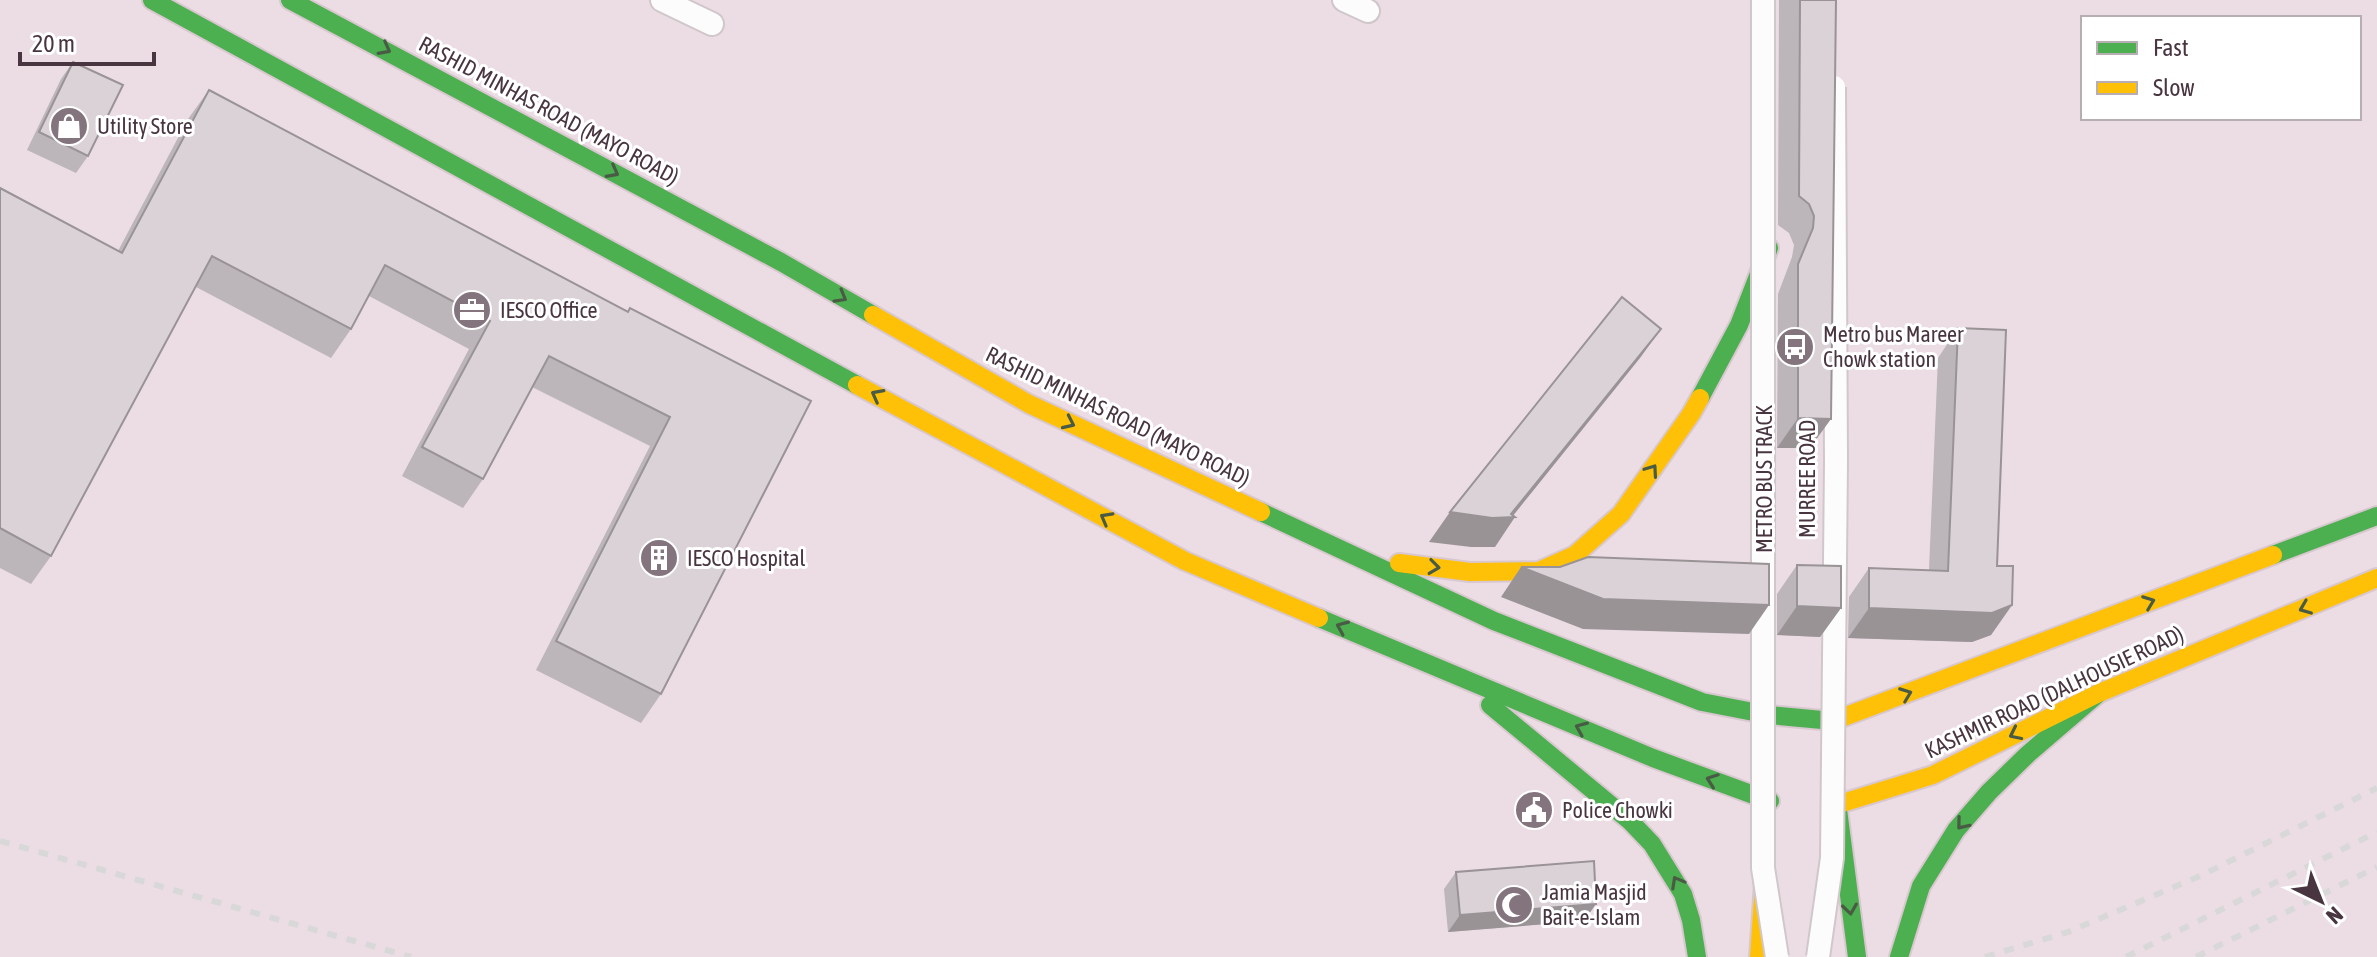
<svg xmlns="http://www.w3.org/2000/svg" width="2377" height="957" viewBox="0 0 2377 957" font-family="'Asap Condensed',sans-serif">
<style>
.residential{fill:#ecdde4;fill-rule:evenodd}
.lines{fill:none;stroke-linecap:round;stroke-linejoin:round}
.lane-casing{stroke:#d0c7cb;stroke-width:26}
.fast-casing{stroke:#d9c7cf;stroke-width:22}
.slow-casing{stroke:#d9c7cf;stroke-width:22}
.lane{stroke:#fdfcfc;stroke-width:22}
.fast{stroke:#4caf50;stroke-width:18}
.slow{stroke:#ffc107;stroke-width:18}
.rail{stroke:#d9d8d9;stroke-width:6;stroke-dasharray:10 10;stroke-linecap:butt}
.lane-bridge-casing{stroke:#d0c7cb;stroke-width:26;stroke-linecap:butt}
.lane-bridge{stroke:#fdfcfc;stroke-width:22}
.wall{fill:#bcb5b9}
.shaded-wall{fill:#999396}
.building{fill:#dbd2d7;stroke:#999396;stroke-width:2}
.oneway{stroke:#495a45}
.labels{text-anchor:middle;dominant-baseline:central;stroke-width:6;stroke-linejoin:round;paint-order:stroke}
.street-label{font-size:22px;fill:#483540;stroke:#fff}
.poi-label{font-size:22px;fill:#483540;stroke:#fff;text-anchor:start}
</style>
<rect width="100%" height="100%" fill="#f2eaed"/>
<path class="residential" d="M 0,0 L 2377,0 L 2377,957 L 0,957 ZM 2083,18 L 2359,18 L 2359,118 L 2083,118 Z"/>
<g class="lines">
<defs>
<g id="lane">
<path d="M 662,0 L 712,24"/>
<path d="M 1344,0 L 1368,11"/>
</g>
<g id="fast">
<path d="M 152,0 L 857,385"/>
<path d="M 290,0 L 781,262 L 873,315"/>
<path d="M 1700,398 L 1739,325 L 1769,248"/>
<path d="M 1261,512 L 1494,621 L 1702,702 L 1769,715 L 1833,721"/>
<path d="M 2273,555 L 2377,516"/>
<path d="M 1319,618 L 1653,758 L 1770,801"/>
<path d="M 1490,705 L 1630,821 L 1652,844 L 1683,894 L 1691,920 L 1697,957"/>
<path d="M 1836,794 L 1857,957"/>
<path d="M 1899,957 L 1921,886 L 1956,830 L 1989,792 L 2028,754 L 2099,693"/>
</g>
<g id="slow">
<path d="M 873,315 L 1029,404 L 1261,512"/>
<path d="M 857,385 L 1185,561 L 1319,618"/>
<path d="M 1399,563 L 1470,572 L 1539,571 L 1575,555 L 1621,514 L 1691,414 L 1700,398"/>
<path d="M 1833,721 L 2273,555"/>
<path d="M 1836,805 L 1933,775 L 2099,693 L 2377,578"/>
<path d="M 1759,957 L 1765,868"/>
</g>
</defs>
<use href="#lane" class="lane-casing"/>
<use href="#fast" class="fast-casing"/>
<use href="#slow" class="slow-casing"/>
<use href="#lane" class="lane"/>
<use href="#fast" class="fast"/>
<use href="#slow" class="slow"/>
<g class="rail">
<path d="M 0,841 L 411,957"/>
<path d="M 1985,957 L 2068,932 L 2200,876 L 2377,788"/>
<path d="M 2126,957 L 2377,832"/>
<path d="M 2196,957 L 2377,867"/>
</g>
<defs>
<g id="lane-bridge">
<path d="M 1763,0 L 1763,868 L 1777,957"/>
<path d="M 1818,957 L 1832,858 L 1836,462 L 1834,87"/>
</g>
</defs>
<use href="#lane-bridge" class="lane-bridge-casing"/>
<use href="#lane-bridge" class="lane-bridge"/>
</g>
<g class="wall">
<path d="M 1779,0 L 1836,0 L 1810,448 L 1777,448 L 1778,294 L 1792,257 L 1794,245 L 1789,233 L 1778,225 Z"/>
<path d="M 73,62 L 88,156 L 76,173 L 27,150 L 61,79 Z"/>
<path d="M 209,90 L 627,312 L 811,401 L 661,694 L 641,723 L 536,670 L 650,446 L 532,387 L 483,479 L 463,508 L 402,476 L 469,349 L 369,296 L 351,329 L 331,358 L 196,287 L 51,556 L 31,584 L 0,568 L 0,188 L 118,251 L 188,119 Z"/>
<path d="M 1958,328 L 1997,566 L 2012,605 L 1991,635 L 1972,642 L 1848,638 L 1849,597 L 1869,568 L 1929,570 L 1938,358 Z"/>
<path d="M 1797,565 L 1841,608 L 1820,637 L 1777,635 L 1777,594 Z"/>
<path d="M 1456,872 L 1584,921 L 1448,932 L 1444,889 Z"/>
</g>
<g class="shaded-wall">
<path d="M 1661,329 L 1640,358 L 1512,517 L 1515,517 L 1495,547 L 1471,547 L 1429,542 L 1450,512 Z"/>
<path d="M 1798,418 L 1831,419 L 1810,448 L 1777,448 Z"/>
<path d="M 1521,567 L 1769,605 L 1749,634 L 1583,629 L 1501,597 Z"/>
<path d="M 2012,605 L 1991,635 L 1972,642 L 1848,638 L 1869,608 Z"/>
<path d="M 1797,606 L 1841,608 L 1820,637 L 1777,635 Z"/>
<path d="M 1596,904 L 1584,921 L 1448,932 L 1460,915 Z"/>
</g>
<g class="building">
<path d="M 1800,0 L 1836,0 L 1831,419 L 1798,418 L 1798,264 L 1813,228 L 1814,216 L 1809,204 L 1799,196 Z"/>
<path d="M 73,62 L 123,85 L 88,156 L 39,132 Z"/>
<path d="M 209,90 L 628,312 L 630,308 L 811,401 L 661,694 L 556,641 L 670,417 L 549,356 L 483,479 L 422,447 L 490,321 L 385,265 L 351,329 L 212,256 L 51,556 L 0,528 L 0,188 L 122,253 Z"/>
<path d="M 1622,297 L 1661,329 L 1511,514 L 1515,517 L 1492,518 L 1450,512 Z"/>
<path d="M 1958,328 L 2006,330 L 1997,566 L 2013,566 L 2012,605 L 1992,613 L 1869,608 L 1869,568 L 1948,571 Z"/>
<path d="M 1588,557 L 1769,564 L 1769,605 L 1603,599 L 1521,567 L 1560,567 Z"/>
<path d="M 1797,565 L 1841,566 L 1841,608 L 1797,606 Z"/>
<path d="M 1594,861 L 1596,904 L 1460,915 L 1456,872 Z"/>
</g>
<defs><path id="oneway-chevron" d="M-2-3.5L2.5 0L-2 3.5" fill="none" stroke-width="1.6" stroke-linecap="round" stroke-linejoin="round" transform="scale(2)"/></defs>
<g class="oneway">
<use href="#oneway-chevron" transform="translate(385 49) rotate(28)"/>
<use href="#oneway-chevron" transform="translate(613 172) rotate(28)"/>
<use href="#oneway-chevron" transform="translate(841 297) rotate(30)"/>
<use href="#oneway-chevron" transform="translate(877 395) rotate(-152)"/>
<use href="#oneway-chevron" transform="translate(1069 423) rotate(25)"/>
<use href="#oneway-chevron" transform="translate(1652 470) rotate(-55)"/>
<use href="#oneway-chevron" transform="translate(1106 518) rotate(-151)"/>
<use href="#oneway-chevron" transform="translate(1434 567) rotate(7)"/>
<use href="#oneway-chevron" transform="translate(2149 602) rotate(-21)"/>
<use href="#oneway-chevron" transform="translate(2305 608) rotate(158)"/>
<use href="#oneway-chevron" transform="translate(1342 627) rotate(-157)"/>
<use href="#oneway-chevron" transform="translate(1906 694) rotate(-21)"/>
<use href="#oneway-chevron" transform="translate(1581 728) rotate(-157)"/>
<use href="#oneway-chevron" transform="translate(2015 734) rotate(154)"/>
<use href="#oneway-chevron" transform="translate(1712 780) rotate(-160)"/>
<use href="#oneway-chevron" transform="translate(1962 824) rotate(129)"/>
<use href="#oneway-chevron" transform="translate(1677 882) rotate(-119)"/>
<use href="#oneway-chevron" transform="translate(1850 909) rotate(82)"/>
</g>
<defs>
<symbol id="shop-disc" viewBox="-11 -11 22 22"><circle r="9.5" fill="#84747d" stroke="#fff"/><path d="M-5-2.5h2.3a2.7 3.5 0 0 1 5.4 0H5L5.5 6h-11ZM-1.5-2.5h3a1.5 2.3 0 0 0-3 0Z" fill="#fff"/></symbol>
<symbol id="office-disc" viewBox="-11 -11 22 22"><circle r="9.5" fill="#84747d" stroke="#fff"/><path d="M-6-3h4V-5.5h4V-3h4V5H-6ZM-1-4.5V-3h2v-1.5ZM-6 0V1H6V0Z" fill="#fff"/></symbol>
<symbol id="bus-disc" viewBox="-11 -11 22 22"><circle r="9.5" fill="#84747d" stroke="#fff"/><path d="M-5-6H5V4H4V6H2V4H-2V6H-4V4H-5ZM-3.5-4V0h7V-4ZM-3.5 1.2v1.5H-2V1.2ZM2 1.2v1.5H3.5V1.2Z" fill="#fff"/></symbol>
<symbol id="building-disc" viewBox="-11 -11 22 22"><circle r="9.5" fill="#84747d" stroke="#fff"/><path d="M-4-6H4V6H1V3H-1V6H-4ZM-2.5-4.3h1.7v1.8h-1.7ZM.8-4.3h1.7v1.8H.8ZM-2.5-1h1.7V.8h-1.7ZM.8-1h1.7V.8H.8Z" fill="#fff"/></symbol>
<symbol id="civic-disc" viewBox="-11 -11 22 22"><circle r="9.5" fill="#84747d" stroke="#fff"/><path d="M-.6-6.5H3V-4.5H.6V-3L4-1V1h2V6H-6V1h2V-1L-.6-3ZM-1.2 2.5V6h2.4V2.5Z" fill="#fff"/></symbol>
<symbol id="mosque-disc" viewBox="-11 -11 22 22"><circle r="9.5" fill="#84747d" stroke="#fff"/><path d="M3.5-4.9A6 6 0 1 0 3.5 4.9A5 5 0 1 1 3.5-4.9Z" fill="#fff"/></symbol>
</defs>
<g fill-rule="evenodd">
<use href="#shop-disc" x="47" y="104" width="44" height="44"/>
<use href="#office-disc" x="450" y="288" width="44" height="44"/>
<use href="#bus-disc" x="1773" y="325" width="44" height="44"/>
<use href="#building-disc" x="637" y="536" width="44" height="44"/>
<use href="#civic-disc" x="1512" y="788" width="44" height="44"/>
<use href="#mosque-disc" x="1492" y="883" width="44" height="44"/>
</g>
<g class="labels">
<g class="street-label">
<text transform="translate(549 110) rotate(28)">RASHID MINHAS ROAD (MAYO ROAD)</text>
<text transform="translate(1118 416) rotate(26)">RASHID MINHAS ROAD (MAYO ROAD)</text>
<text transform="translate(1764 479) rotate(-90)">METRO BUS TRACK</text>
<text transform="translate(1807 479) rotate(-90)">MURREE ROAD</text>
<text transform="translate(2054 692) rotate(-25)">KASHMIR ROAD (DALHOUSIE ROAD)</text>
</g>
<g class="poi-label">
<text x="97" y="126">Utility Store</text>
<text x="500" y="310">IESCO Office</text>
<text x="1823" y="334">Metro bus Mareer<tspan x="1823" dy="25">Chowk station</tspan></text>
<text x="687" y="558">IESCO Hospital</text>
<text x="1562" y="810">Police Chowki</text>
<text x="1542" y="892">Jamia Masjid<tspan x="1542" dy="25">Bait-e-Islam</tspan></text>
</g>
</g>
<rect x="2081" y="16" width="280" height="104" fill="#ffffff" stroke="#b6aeb3" stroke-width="2"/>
<rect x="2097" y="42" width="40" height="12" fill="#4caf50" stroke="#b6aeb3" stroke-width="2"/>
<text x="2153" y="56" font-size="24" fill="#483540">Fast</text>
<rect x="2097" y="82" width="40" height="12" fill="#ffc107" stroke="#b6aeb3" stroke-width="2"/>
<text x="2153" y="96" font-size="24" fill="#483540">Slow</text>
<g transform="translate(2321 901) rotate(137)" stroke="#ffffff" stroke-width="6" paint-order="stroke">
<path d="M0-6L14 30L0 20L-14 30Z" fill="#483540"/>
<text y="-12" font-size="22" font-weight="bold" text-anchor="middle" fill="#483540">N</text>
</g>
<path d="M20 52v12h134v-12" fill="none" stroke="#483540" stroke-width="4"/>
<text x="32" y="52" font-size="24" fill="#483540" stroke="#ffffff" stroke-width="6" paint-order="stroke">20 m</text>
</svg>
